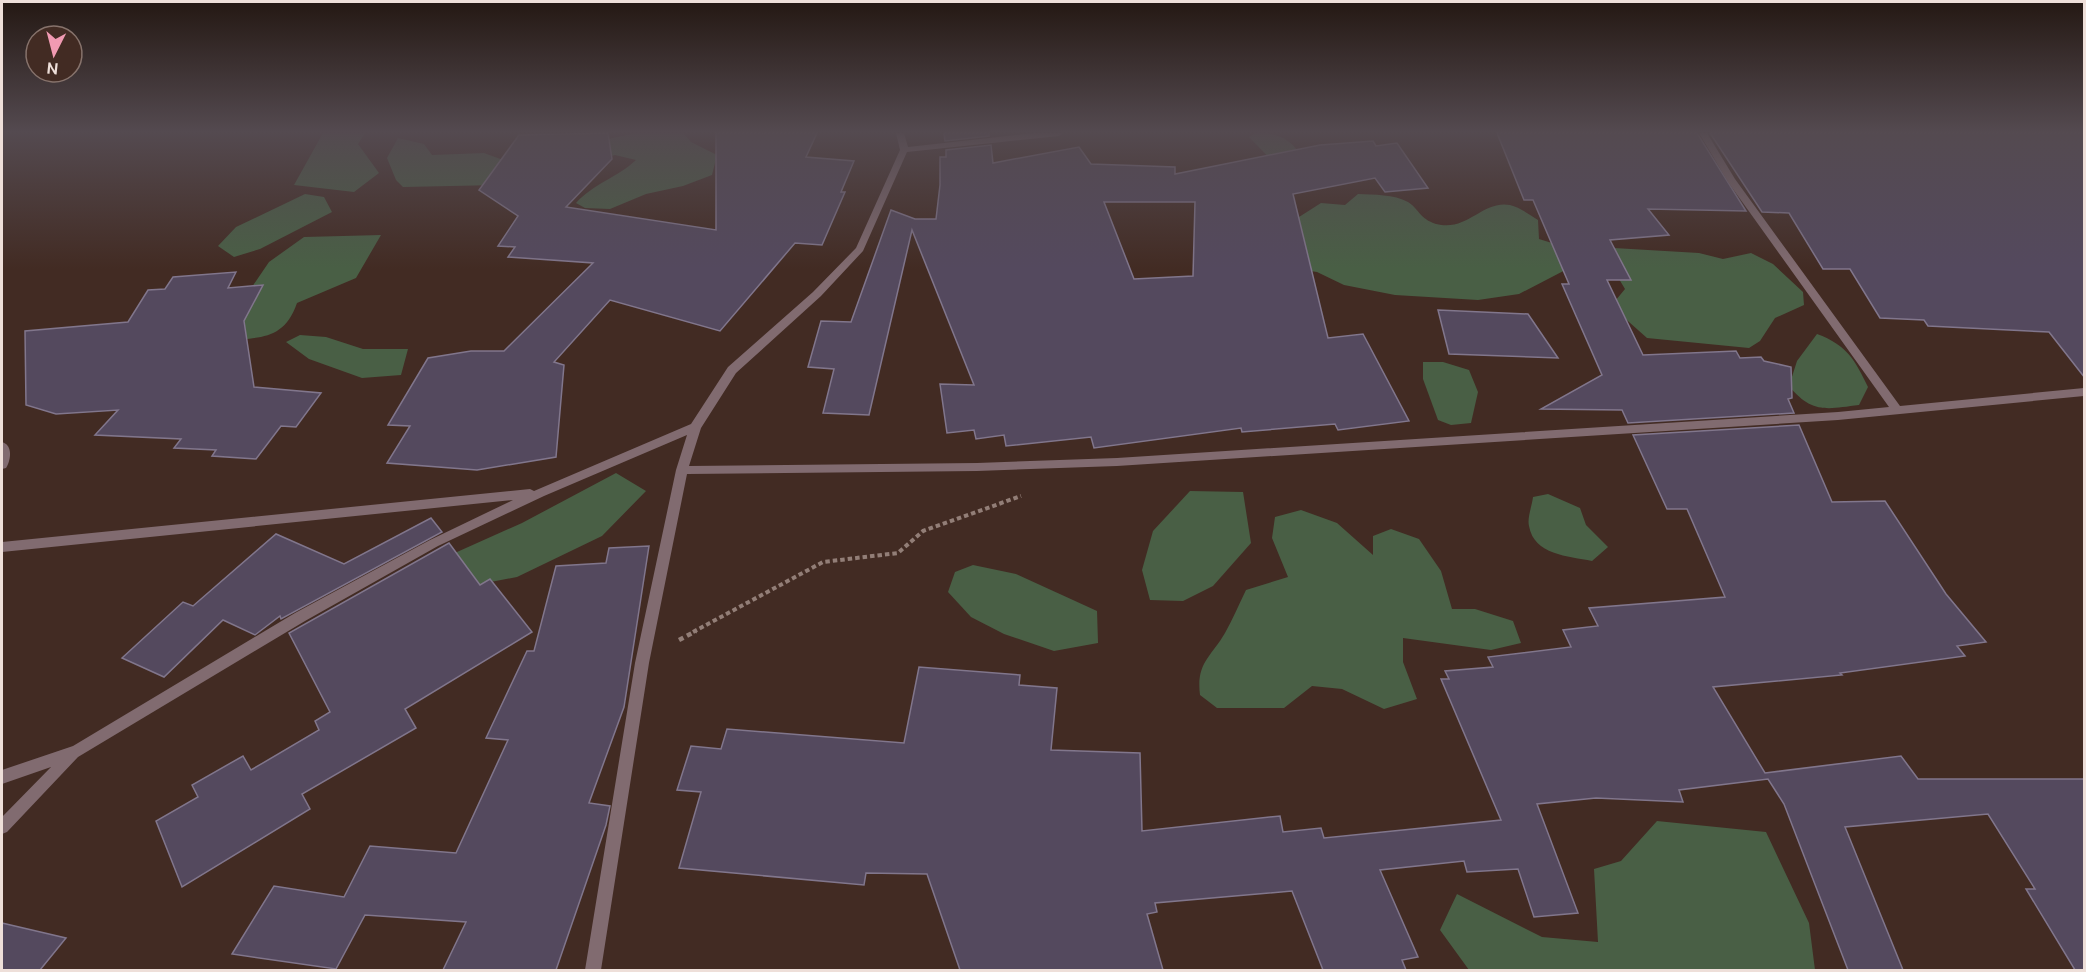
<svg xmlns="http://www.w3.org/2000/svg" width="2086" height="972" viewBox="0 0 2086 972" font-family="Ubuntu,sans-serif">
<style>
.green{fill:#495f45}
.building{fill:#54495e;stroke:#81768c;stroke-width:1.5;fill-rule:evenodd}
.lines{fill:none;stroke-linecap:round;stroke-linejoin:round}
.path-far1{stroke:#927e77;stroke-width:4;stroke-dasharray:4.5 3;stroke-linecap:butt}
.path{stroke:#927e77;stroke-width:4.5;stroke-dasharray:5 4;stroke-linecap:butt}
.street{fill:#816b70;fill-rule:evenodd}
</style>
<rect width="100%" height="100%" fill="#422b23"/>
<g class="green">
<path d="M 323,133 L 365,133 L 358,144 L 379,173 L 354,192 L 294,185 Z"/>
<path d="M 636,133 L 683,133 L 691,142 L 717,155 L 712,175 L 683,186 L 646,194 L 610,209 L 585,208 L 576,203 C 593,184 618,177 636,160 L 615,155 L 594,161 L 566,148 Z"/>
<path d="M 1255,133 C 1283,133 1293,141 1307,165 L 1278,167 L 1249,137 Z"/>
<path d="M 398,138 L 424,144 L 432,155 L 484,153 L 517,165 L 498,185 L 403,187 L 396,180 L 387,158 Z"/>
<path d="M 305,194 L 324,197 L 332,212 L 260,249 L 234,257 L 218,246 L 236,227 Z"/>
<path d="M 1358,194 C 1374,195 1394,194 1408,202 C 1418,208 1420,219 1436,224 C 1468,232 1482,200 1510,205 C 1519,207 1530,215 1538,220 L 1539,239 L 1568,248 L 1573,266 L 1519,294 L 1478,300 L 1395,295 L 1344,285 L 1317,272 L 1266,264 L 1299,217 L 1321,203 L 1345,205 Z"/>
<path d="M 381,235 L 356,278 L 297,303 C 284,340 261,337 227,341 L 237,309 L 269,262 L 304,237 Z"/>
<path d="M 1614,248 L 1699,253 L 1723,259 L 1751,253 L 1773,264 L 1803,292 L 1804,305 L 1775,318 L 1760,341 L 1749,348 L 1647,338 L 1611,306 L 1625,289 L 1616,274 Z"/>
<path d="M 1817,334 C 1847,345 1855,360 1868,387 L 1859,405 C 1827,409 1812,414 1789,386 L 1797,361 Z"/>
<path d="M 300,335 L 326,337 L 363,349 L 408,349 L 401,375 L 362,378 L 309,359 L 286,342 Z"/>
<path d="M 1423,362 L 1443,362 L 1469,370 L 1478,392 L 1471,423 L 1451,425 L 1438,420 L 1423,379 Z"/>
<path d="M 616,473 L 646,491 L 602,536 L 517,577 L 444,591 L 435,567 L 457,552 L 522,523 Z"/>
<path d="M 1190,491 L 1243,492 L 1251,543 L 1213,586 L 1183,601 L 1150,600 L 1142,570 L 1153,531 Z"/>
<path d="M 1548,494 L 1580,508 L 1586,525 L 1608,547 L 1592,561 C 1568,556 1534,555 1529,526 C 1527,518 1532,506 1533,497 Z"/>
<path d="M 1301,510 L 1337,523 L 1373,555 L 1373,536 L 1391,529 L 1419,539 L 1441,571 L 1452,609 L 1475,609 L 1513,621 L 1521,643 L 1491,650 L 1403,638 L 1403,662 L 1417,699 L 1384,709 L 1342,689 L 1312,686 L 1284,708 L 1217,708 L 1200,695 C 1196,663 1211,657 1225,633 C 1233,619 1239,604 1246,590 L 1288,577 L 1272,538 L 1275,517 Z"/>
<path d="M 973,565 L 1016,574 L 1097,611 L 1098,643 L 1054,651 L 1004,634 L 971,617 L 948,592 L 955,572 Z"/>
<path d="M 1657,821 L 1766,832 L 1809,923 L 1815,970 L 1469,970 L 1440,930 L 1457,894 L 1542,937 L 1598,942 L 1594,869 L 1621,861 Z"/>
</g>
<g class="building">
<path d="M 608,133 L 612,159 L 566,207 L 716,230 L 716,133 L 817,133 L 806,157 L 854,161 L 841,192 L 845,192 L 822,245 L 795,243 L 720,331 L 610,300 L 554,362 L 564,365 L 556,457 L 477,470 L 387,463 L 410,426 L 388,425 L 428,358 L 471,351 L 504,351 L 593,263 L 508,257 L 515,247 L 498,246 L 518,216 L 479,190 L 519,135 Z"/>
<path d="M 944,133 L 989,133 L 989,136 L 945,141 Z"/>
<path d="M 1497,133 L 1697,133 L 1746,211 L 1648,209 L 1669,235 L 1610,240 L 1631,280 L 1607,280 L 1643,355 L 1736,351 L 1740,358 L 1761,357 L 1764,361 L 1791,367 L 1792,398 L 1788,399 L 1794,413 L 1628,423 L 1622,410 L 1541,409 L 1602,375 L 1562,284 L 1569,284 L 1533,200 L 1524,200 Z"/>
<path d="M 1710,133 L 2085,133 L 2085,378 L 2049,332 L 1928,326 L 1924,320 L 1880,318 L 1850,269 L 1823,269 L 1789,213 L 1762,212 Z"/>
<path d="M 1373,141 L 1376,146 L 1397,143 L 1428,188 L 1385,192 L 1375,178 L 1293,194 L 1328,338 L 1363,334 L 1409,421 L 1338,430 L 1335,424 L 1242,432 L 1241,428 L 1094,448 L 1091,437 L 1006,446 L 1004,435 L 976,439 L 974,430 L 947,433 L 940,384 L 974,385 L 912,230 L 869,415 L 823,413 L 834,369 L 808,367 L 821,321 L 851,322 L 891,210 L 915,219 L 936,219 L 940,185 L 940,157 L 946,157 L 946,150 L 991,145 L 993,163 L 1079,147 L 1091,164 L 1175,167 L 1175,174 L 1320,145 ZM 1104,202 L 1195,202 L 1193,276 L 1134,279 Z"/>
<path d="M 236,272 L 228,288 L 263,285 L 244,321 L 254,387 L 321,393 L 296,427 L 281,426 L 256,459 L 212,456 L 216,450 L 174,448 L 181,439 L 95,435 L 118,410 L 56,414 L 26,405 L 25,331 L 128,322 L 148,290 L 165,289 L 173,277 Z"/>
<path d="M 1438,310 L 1528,314 L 1558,358 L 1449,354 Z"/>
<path d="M 1799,425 L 1832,502 L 1885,501 L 1946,594 L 1986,642 L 1957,646 L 1965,656 L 1840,673 L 1842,675 L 1713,687 L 1765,773 L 1901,756 L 1918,779 L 2085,779 L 2085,970 L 2075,970 L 2026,889 L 2035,889 L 1988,814 L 1845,827 L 1903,970 L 1848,970 L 1784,804 L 1768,779 L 1679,790 L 1683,802 L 1596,798 L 1537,804 L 1578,913 L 1534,917 L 1518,869 L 1467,872 L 1464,861 L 1380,870 L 1418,957 L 1402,960 L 1406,970 L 1323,970 L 1292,891 L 1155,903 L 1157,912 L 1147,914 L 1163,970 L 960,970 L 927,874 L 866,873 L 864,885 L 679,868 L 701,792 L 677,790 L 691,746 L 721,749 L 727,729 L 904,743 L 919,667 L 1020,675 L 1019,685 L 1057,688 L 1051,750 L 1140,753 L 1142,831 L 1280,816 L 1283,832 L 1321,828 L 1324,838 L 1501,820 L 1441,679 L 1449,679 L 1445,671 L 1493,667 L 1488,657 L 1571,647 L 1563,630 L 1598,626 L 1589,608 L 1725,597 L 1687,509 L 1667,509 L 1633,435 Z"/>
<path d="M 431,518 L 442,532 L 281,619 L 280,616 L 255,635 L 223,620 L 164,677 L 122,658 L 183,602 L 193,606 L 276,534 L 344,564 Z"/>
<path d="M 449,543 L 480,585 L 490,579 L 532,632 L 405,709 L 416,728 L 302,794 L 310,809 L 182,887 L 156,821 L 198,797 L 192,785 L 243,756 L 251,770 L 319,730 L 315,721 L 330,712 L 289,633 Z"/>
<path d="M 649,546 L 624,707 L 589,803 L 610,806 L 606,825 L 556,970 L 443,970 L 466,922 L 365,915 L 336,969 L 232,954 L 274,886 L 344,897 L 370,846 L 456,853 L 508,740 L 486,738 L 527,651 L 534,651 L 556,566 L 606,563 L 609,548 Z"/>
<path d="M 2,923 L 66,938 L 40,970 L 2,970 Z"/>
</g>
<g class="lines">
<path class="path-far1" d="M 693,632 L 823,562 L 898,553 L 923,531 L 1021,496"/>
<path class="path" d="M 679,640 L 696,631"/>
<g class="street">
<path d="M 896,133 L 904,133 L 908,147 L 1034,133 L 1063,133 L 1059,136 L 907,152 L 863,251 L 821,296 L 736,373 L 701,428 L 689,466 L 977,463 L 1117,458 L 1838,412 L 1889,407 L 1728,182 L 1699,133 L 1707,133 L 1735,179 L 1900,406 L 2084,388 L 2084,396 L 1838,420 L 1117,466 L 977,471 L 687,474 L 649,663 L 601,970 L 585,970 L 635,663 L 676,470 L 687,435 L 544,496 L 438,546 L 305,621 L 78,757 L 7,832 L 2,834 L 2,817 L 51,767 L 2,784 L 2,770 L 73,746 L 295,613 L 430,540 L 513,500 L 2,552 L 2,542 L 530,489 L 534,491 L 691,424 L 728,367 L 813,292 L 856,248 L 900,150 Z"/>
<path d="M 2,442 C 13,445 11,460 6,468 L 2,469 Z"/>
</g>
</g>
<linearGradient id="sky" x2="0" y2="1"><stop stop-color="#241813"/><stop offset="0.49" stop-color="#544a50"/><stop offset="1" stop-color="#544a50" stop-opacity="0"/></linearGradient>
<rect width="2086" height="269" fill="url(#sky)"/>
<rect width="2086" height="972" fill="none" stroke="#eedfd9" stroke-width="6"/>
<g transform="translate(54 54) rotate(186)"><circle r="28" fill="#422b23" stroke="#87736c" stroke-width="1.5"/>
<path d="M0-4.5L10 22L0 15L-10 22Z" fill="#f19ab2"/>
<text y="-9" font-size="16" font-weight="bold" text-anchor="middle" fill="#eedfd9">N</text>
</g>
</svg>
